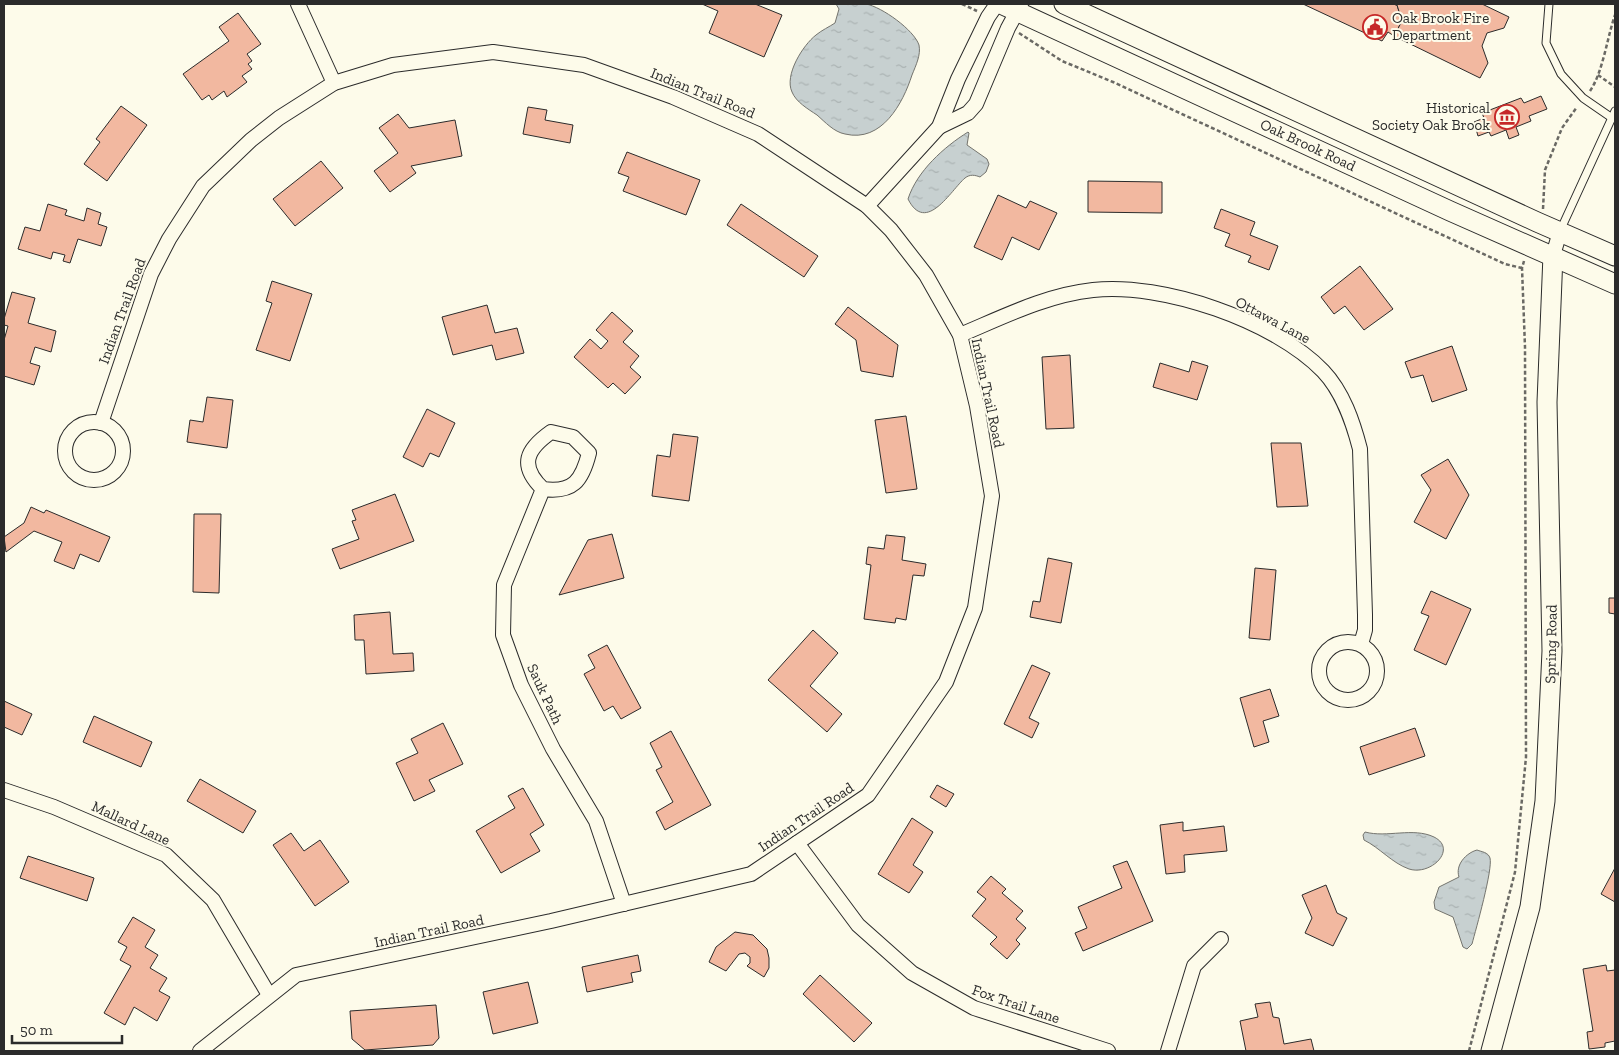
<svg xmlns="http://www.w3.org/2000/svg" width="1619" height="1055" viewBox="0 0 1619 1055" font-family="'Zilla Slab',serif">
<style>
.water{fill:url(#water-ripples);stroke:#74746e}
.building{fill:#f2b8a0;stroke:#2b2b2b}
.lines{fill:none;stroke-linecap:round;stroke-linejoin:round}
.lane-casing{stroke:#2b2b2b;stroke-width:9}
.street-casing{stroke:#2b2b2b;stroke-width:16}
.secondary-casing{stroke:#2b2b2b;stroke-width:21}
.path{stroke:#6a6964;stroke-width:2.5;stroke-dasharray:4 2.5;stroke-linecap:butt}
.lane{stroke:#fdfbea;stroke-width:7}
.street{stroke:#fdfbea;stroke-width:14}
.secondary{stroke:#fdfbea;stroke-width:19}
.labels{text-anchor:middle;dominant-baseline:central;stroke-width:4;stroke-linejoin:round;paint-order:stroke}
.poi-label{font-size:15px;fill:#2b2b2b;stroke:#fdfbea;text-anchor:start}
.street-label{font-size:15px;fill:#2b2b2b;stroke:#fdfbea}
</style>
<defs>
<pattern id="water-ripples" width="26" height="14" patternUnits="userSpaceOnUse" patternTransform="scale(1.25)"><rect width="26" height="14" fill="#c7d0d0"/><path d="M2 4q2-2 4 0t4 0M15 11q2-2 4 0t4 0" fill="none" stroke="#abb3b3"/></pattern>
</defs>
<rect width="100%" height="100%" fill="#fdfbea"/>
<g class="water">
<path d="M 836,4 C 845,4 857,2 866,4 C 882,7 914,30 919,45 C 921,55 916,65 912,75 C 903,103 882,143 845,134 C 834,132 825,122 817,115 C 808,109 796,102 792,92 C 784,75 803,45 816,35 C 822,30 829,27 835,23 L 839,9 Z"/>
<path d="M 968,132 L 969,133 L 967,145 L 987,159 L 989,164 L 986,172 L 980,177 C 975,175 970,174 965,178 C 951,190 926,235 908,199 C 917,171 944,147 968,132 Z"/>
<path d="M 1365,832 C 1387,838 1413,827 1434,837 C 1458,849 1431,876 1409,869 C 1392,863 1380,848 1364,840 L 1363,835 Z"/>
<path d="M 1477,850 C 1482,852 1488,852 1490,858 C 1493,869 1476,929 1472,944 L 1467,949 L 1463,947 L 1453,917 L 1435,909 L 1434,902 L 1439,887 L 1459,877 C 1455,865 1466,853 1477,850 Z"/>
</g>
<g class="building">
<path d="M 702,4 L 755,4 L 782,15 L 764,57 L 709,33 L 718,11 Z"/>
<path d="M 1303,4 L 1392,4 L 1397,5 L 1402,21 L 1394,36 L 1388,32 L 1382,41 Z"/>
<path d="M 1392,4 L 1482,4 L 1509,17 L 1504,28 L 1487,33 L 1482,46 L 1488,63 L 1480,78 L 1394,36 L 1402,21 L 1397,5 Z"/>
<path d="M 238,13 L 261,44 L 247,54 L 252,61 L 248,64 L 252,69 L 242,76 L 247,82 L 227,97 L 224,91 L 212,100 L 209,95 L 202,100 L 183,74 L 229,41 L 219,27 Z"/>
<path d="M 1541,96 L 1547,109 L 1529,116 L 1531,121 L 1516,127 L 1519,135 L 1509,139 L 1506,130 L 1491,136 L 1489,132 L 1478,136 L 1474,122 L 1484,118 L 1482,113 L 1521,98 L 1524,103 Z"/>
<path d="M 121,106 L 147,125 L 107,181 L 84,164 L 100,142 L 96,139 Z"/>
<path d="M 528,107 L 547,110 L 545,120 L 573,125 L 570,143 L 523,134 Z"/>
<path d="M 398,114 L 409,128 L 455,120 L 462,156 L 411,166 L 416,173 L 390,192 L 374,171 L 398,153 L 379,128 Z"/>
<path d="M 627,152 L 700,180 L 686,215 L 623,191 L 629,177 L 618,173 Z"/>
<path d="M 321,161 L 343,188 L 295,226 L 273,199 Z"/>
<path d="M 1088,181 L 1162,182 L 1162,213 L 1088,212 Z"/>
<path d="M 998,195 L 1026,208 L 1030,201 L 1057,213 L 1039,250 L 1012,237 L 1002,260 L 974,247 Z"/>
<path d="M 48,204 L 67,210 L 65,215 L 84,221 L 87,208 L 101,213 L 98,224 L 107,227 L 101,246 L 78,239 L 70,263 L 63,261 L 65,255 L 53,252 L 51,259 L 18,249 L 25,227 L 40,231 Z"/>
<path d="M 741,204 L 818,256 L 804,277 L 727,225 Z"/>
<path d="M 1221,209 L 1255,222 L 1250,235 L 1278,246 L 1269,270 L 1248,262 L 1251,256 L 1225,246 L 1230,234 L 1214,228 Z"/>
<path d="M 1360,266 L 1393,309 L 1364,330 L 1345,306 L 1334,314 L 1321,297 Z"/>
<path d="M 272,281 L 312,294 L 290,361 L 256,350 L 272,303 L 266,301 Z"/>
<path d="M 12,292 L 35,298 L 28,323 L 56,331 L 51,352 L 35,347 L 30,363 L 40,366 L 34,385 L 4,376 L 4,340 L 8,326 L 4,325 L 4,319 Z"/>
<path d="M 487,305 L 495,333 L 517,328 L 524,353 L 496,360 L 492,345 L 453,355 L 442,317 Z"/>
<path d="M 848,307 L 898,345 L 893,377 L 861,371 L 856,340 L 835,324 Z"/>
<path d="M 612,312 L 633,331 L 623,342 L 639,356 L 630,367 L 641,377 L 625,394 L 613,383 L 608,388 L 574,357 L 590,339 L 601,349 L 608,341 L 596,330 Z"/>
<path d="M 1452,346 L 1467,390 L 1432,402 L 1423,375 L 1411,378 L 1405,362 Z"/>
<path d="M 1070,355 L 1074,428 L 1046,429 L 1042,357 Z"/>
<path d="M 1192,361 L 1208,366 L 1197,400 L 1153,387 L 1160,363 L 1189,372 Z"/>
<path d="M 207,397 L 233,400 L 227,448 L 187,442 L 190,420 L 203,422 Z"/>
<path d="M 427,409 L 455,423 L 439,457 L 430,453 L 423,467 L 403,457 Z"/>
<path d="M 906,416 L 917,489 L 886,493 L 875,420 Z"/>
<path d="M 673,434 L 698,437 L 689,501 L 652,496 L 657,455 L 670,457 Z"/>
<path d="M 1271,443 L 1301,443 L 1308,506 L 1277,507 Z"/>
<path d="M 1448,459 L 1469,495 L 1446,539 L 1414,522 L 1431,490 L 1421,475 Z"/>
<path d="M 395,494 L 414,541 L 340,569 L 332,549 L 359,539 L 352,521 L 356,520 L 352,510 Z"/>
<path d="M 31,507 L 44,513 L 46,510 L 110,537 L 99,562 L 80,554 L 74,569 L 54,561 L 62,542 L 34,531 L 6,552 L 4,537 L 24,523 Z"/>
<path d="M 194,514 L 221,514 L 219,593 L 193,592 Z"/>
<path d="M 612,534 L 624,578 L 559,595 L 588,540 Z"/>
<path d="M 886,535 L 905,537 L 902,560 L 926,564 L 924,576 L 913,575 L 906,620 L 896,618 L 895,623 L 864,619 L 871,565 L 866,564 L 868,547 L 884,549 Z"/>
<path d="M 1048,558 L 1072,563 L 1061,623 L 1030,617 L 1033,601 L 1040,602 Z"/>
<path d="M 1255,568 L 1276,570 L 1270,640 L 1249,638 Z"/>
<path d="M 1431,591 L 1471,609 L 1446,665 L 1414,650 L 1429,616 L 1421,613 Z"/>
<path d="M 1609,598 L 1615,598 L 1615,614 L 1609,613 Z"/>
<path d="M 390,612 L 393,654 L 413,653 L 414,671 L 366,674 L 364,640 L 355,640 L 354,615 Z"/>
<path d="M 813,630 L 838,653 L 810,686 L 842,714 L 827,732 L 768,680 Z"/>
<path d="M 607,645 L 641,708 L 621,719 L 613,706 L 604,711 L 584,674 L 595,668 L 588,655 Z"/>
<path d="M 1032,665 L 1050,673 L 1029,718 L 1039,723 L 1032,738 L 1004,724 Z"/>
<path d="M 1270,689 L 1279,716 L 1263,721 L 1269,742 L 1254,747 L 1240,698 Z"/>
<path d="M 4,701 L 32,714 L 22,735 L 4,727 Z"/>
<path d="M 94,716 L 152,742 L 141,767 L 83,742 Z"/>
<path d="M 443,723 L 463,764 L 429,780 L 435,791 L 414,801 L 396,763 L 418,753 L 411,739 Z"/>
<path d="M 1415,728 L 1425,756 L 1369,775 L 1360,747 Z"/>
<path d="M 671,731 L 711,805 L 665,830 L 656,812 L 673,802 L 656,770 L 662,767 L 650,743 Z"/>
<path d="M 200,779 L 256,811 L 243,833 L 187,801 Z"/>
<path d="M 937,785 L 954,794 L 946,807 L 930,797 Z"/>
<path d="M 523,788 L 544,825 L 530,834 L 540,851 L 501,873 L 476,831 L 515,808 L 508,796 Z"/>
<path d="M 912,818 L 933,832 L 913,865 L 923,872 L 909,893 L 878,874 Z"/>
<path d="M 1183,822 L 1183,831 L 1224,826 L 1227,851 L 1184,855 L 1185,872 L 1166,874 L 1160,825 Z"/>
<path d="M 291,833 L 304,851 L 320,840 L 349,882 L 315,906 L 273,845 Z"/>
<path d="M 28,856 L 94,878 L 87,901 L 20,878 Z"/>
<path d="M 1127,861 L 1153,921 L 1083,951 L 1075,933 L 1087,928 L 1078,907 L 1122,888 L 1113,866 Z"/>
<path d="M 1615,868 L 1615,902 L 1601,894 Z"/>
<path d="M 991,876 L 1006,889 L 1002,893 L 1023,911 L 1016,919 L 1026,928 L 1016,940 L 1020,944 L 1007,959 L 990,944 L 997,937 L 972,916 L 986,899 L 977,892 Z"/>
<path d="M 1326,885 L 1337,913 L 1347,918 L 1333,946 L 1305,933 L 1312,918 L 1302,895 Z"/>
<path d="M 133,917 L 155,930 L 145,947 L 158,955 L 150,968 L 167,978 L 159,991 L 170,997 L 157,1021 L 134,1007 L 125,1025 L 104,1013 L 131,966 L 120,960 L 127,947 L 118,942 Z"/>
<path d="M 735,932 L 753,935 L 767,949 L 769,958 L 769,968 L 764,977 L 747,966 L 750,963 L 750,957 L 745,953 L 739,954 L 726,971 L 709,962 L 716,947 Z"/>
<path d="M 638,955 L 641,971 L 631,973 L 633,982 L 587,992 L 582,967 Z"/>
<path d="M 1606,965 L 1607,971 L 1615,970 L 1615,1041 L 1605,1043 L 1605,1047 L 1589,1049 L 1587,1032 L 1593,1031 L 1583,969 Z"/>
<path d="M 820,975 L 872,1023 L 854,1042 L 803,994 Z"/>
<path d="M 528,982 L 538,1023 L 493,1034 L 483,992 Z"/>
<path d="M 1270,1002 L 1273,1017 L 1279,1018 L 1284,1044 L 1311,1039 L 1314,1051 L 1246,1051 L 1240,1021 L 1258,1017 L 1255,1004 Z"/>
<path d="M 436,1005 L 439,1038 L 433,1045 L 365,1050 L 352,1039 L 350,1011 Z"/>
</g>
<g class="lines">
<defs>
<g id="lane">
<path d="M 1549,4 L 1546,43 L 1561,74 L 1583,98 L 1612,118"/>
<path d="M 1560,231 L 1615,111"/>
</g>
<g id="street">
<path d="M 298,4 L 334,83"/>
<path d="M 939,127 L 968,113 L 976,104 L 1008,28 L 1021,4"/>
<path d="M 867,206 L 939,127 L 958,79 L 988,17 L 997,4"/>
<path d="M 1553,255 L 1560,232"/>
<path d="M 960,335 C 1003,317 1046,295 1093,290 C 1162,282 1275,321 1323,371 C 1343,392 1353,422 1360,449 L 1365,615 L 1365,630 L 1361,644"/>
<circle cx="94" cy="451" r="29"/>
<path d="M 101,423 L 151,274 L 169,239 L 203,186 L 251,140 L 279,118 L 334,83 L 393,65 L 493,52 L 584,65 L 673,97 L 758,134 L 867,206 L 891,230 L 926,275 L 960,335 L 977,406 L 992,496 L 975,608 L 946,682 L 868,795 L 751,874 L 551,921 L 296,975 L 200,1051"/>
<path d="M 543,489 C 518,465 527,449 551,432 L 573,437 L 589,453 C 582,481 573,493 543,489 L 504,585 L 503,635 L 521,685 L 553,749 L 596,821 L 624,904"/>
<circle cx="1348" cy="671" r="29"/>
<path d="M 4,790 L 54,807 L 166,855 L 213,900 L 269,995"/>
<path d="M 797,843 L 858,925 L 912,973 L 974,1008 L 1108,1051"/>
<path d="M 1168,1051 L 1194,966 L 1221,939"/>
</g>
<g id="secondary">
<path d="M 1001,4 L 1450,211 L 1615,284"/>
<path d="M 1064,4 L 1537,222 L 1615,256"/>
<path d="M 1491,1051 L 1530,907 L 1545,801 L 1552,651 L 1547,402 L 1553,255"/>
</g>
</defs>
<use href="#lane" class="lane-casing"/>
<use href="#street" class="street-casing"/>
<use href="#secondary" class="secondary-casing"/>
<g class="path">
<path d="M 962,4 L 977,11"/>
<path d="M 1019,33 L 1062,61 L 1113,82 L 1505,264 L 1522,268"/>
<path d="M 1598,75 L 1615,87"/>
<path d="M 1590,91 C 1603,72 1607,38 1615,15"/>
<path d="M 1543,209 L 1545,170 L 1562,128 L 1577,107"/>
<path d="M 1469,1051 L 1515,872 L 1526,757 L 1525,347 L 1522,268 L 1524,261"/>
</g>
<use href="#lane" class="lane"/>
<use href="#street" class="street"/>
<use href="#secondary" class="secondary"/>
</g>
<defs>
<symbol id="civic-ring" viewBox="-11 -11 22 22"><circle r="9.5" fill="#fdfbea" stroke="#c62828" stroke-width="1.5"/><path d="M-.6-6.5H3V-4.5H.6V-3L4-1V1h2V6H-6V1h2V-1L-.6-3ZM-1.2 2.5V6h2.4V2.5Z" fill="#c62828"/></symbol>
<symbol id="museum-ring" viewBox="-11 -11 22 22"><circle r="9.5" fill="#fdfbea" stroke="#c62828" stroke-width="1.5"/><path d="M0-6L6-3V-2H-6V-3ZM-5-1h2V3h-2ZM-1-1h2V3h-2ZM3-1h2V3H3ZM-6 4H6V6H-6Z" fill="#c62828"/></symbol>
</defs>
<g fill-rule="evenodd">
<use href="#civic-ring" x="1361" y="13" width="28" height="28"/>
<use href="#museum-ring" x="1493" y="103" width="28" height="28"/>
</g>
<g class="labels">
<g class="poi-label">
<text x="1392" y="18">Oak Brook Fire<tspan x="1392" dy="17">Department</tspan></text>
<text x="1490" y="108" text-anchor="end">Historical<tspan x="1490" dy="17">Society Oak Brook</tspan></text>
</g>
<g class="street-label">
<text transform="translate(703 93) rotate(22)">Indian Trail Road</text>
<text transform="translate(1308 145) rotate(25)">Oak Brook Road</text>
<text transform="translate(122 311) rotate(-70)">Indian Trail Road</text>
<text transform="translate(1273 320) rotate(28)">Ottawa Lane</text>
<text transform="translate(988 393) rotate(78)">Indian Trail Road</text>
<text transform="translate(1551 644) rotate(-89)">Spring Road</text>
<text transform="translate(545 694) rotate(65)">Sauk Path</text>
<text transform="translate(806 817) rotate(-34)">Indian Trail Road</text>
<text transform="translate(131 823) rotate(25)">Mallard Lane</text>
<text transform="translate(429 931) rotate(-12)">Indian Trail Road</text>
<text transform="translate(1016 1004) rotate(19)">Fox Trail Lane</text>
</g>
</g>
<rect width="1619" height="1055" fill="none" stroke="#2b2b2b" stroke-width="10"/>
<path d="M12 1035v8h110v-8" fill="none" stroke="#2b2b2b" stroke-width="2.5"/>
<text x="20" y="1035" font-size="15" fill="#2b2b2b" stroke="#fdfbea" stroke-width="4" paint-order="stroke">50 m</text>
</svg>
